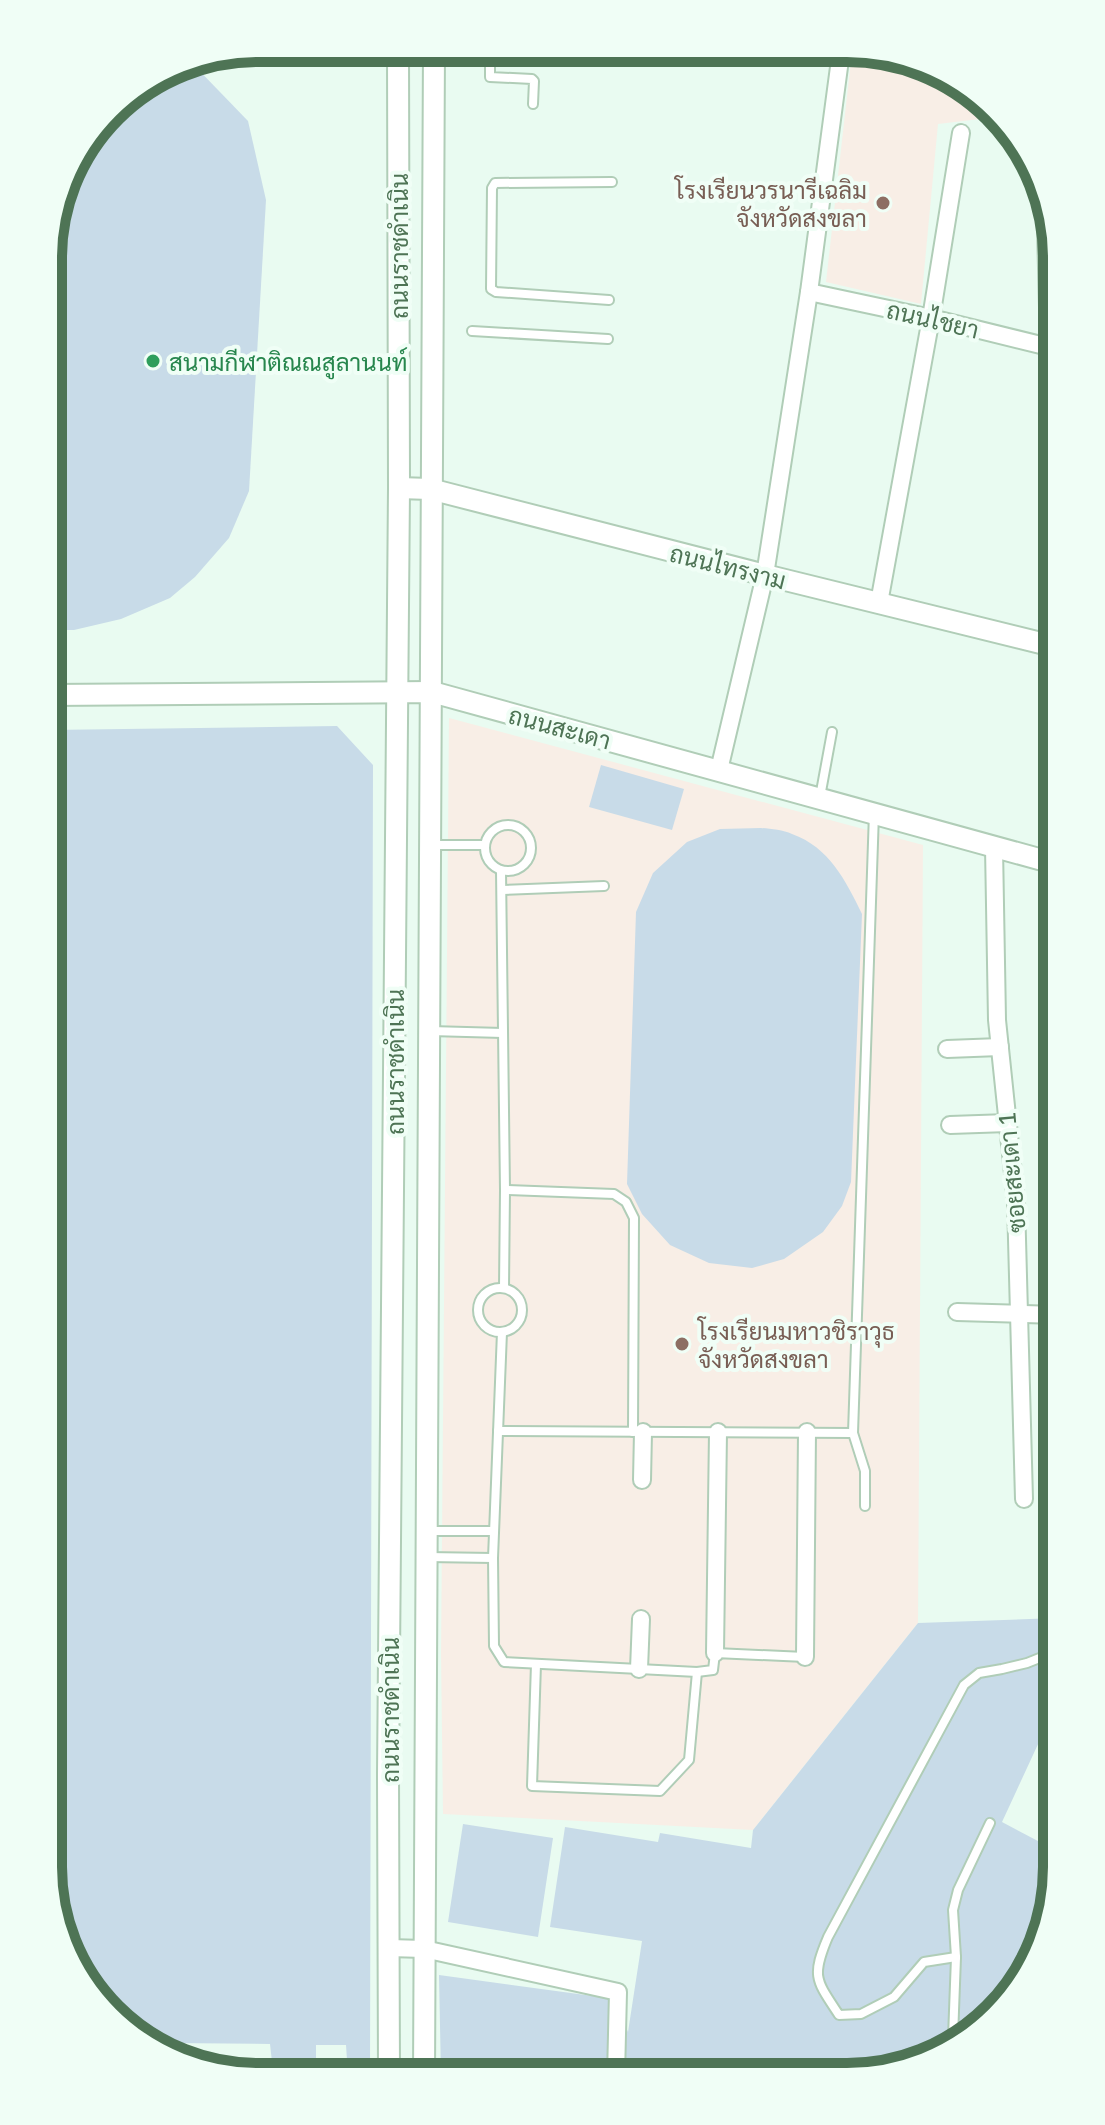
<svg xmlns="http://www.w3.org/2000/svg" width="1105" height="2125" viewBox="0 0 1105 2125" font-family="'Golos Text',Sarabun,sans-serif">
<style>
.education{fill:#f8eee6}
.green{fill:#c8dbe8}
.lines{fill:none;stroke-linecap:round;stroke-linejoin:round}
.service-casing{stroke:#b0cdb7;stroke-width:12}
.minor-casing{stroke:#b0cdb7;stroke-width:20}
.tertiary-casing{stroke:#b0cdb7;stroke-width:24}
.service{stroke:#fff;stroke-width:8}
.minor{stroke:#fff;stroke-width:16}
.tertiary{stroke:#fff;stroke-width:20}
.education-dot{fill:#8d6e63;stroke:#f0fef6;stroke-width:3}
.leisure-dot{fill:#2e9e5b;stroke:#f0fef6;stroke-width:3}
.labels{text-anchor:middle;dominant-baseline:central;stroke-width:8;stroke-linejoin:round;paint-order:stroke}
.education-label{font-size:24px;fill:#785e54;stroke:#f0fef6;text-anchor:end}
.street-label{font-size:24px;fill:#4e7455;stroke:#f0fef6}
.leisure-label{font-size:24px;fill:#27864d;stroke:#f0fef6;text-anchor:start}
.rim{fill:none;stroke:#4e7455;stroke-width:10}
</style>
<rect width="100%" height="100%" fill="#e9fbf1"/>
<g class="education">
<path d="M 852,52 L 887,52 L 986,100 L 997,117 L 938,124 L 921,304 L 826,282 Z"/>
<path d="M 449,718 L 923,845 L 918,1623 L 753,1830 L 443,1814 L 441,1654 Z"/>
</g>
<g class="green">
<path d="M 190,61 L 248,121 L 266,200 L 249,491 L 229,538 L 195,577 L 170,598 L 121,619 L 74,630 L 49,630 L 50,231 L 70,165 L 119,100 L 178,64 Z"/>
<path d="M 337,726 L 373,765 L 370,2076 L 348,2075 L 346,2045 L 316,2045 L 316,2063 L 272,2062 L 270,2044 L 166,2043 L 165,2046 L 120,2025 L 59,1934 L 48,1867 L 49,730 Z"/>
<path d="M 601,765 L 684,789 L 672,830 L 589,807 Z"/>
<path d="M 761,828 C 771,829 783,830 792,834 C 829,847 846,881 862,914 L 851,1182 L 842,1206 L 823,1232 L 784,1259 L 752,1268 L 709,1263 L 670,1245 L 642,1214 L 627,1184 L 636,912 L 653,873 L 687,842 L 720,829 Z"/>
<path d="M 1057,1618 L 1057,1750 L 1039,1742 L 1002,1822 L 1057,1851 L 1057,1881 L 1013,1995 L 914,2066 L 847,2077 L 441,2076 L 439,1975 L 615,1999 L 628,2032 L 642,1941 L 550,1927 L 565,1827 L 658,1842 L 660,1833 L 751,1848 L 753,1830 L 918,1623 Z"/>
<path d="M 463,1824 L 553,1838 L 538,1937 L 448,1922 Z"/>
</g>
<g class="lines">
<defs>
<g id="service">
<path d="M 490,49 L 490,77 L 532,79 L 534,81 L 533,104"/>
<path d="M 609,300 L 496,292 L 491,289 L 492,188 L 495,183 L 612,182"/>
<path d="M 472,331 L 608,339"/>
<path d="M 820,797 L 832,732"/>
<circle cx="508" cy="848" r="23"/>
<path d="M 433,845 L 484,845"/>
<path d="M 501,871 L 505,1190 L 504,1288"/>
<path d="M 502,890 L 604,886"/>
<path d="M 430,1031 L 503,1033"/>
<path d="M 505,1190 L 614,1194 L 626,1202 L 634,1218 L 633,1432"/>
<circle cx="500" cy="1310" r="22"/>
<path d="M 502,1332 L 493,1558 L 494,1646 L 504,1662 L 697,1672 L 713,1670 L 715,1653 L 805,1657"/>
<path d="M 498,1431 L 853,1433"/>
<path d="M 865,1506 L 865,1471 L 853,1433 L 874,813"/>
<path d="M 427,1531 L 494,1531"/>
<path d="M 427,1557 L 493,1558"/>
<path d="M 536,1664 L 532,1786 L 660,1791 L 689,1760 L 697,1672"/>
<path d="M 956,1957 L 924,1962 L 894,1997 L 861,2014 L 839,2015 C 816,1980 811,1977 828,1937 L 964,1685 L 979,1673 L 1002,1669 L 1027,1663 L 1057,1651"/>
<path d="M 953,2038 L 956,1957 L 953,1910 L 958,1890 L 990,1823"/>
</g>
<g id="minor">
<path d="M 1045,189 L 1049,347"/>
<path d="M 809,292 L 931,318 L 1057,349"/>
<path d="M 879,603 L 931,318 L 961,133"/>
<path d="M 719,770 L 765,575 L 809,292 L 841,52"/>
<path d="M 994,847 L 997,1020 L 1016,1202 L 1024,1499"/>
<path d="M 1050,862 L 1057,815"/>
<path d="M 947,1049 L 1000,1047"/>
<path d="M 950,1125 L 1008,1123"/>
<path d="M 957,1312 L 1057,1315"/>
<path d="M 642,1480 L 643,1432"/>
<path d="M 715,1653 L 718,1432"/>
<path d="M 805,1657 L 807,1432"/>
<path d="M 639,1669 L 641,1619"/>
<path d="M 389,1948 L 424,1949 L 618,1992 L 616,2076"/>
</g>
<g id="tertiary">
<path d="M 399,488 L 430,489 L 765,575 L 1057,647"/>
<path d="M 49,695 L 432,692 L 1057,864"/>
<path d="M 389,2076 L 388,1775 L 399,488 L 398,49"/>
<path d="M 424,2076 L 434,49"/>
</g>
</defs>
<use href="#service" class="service-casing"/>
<use href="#minor" class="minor-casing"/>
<use href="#tertiary" class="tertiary-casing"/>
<use href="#service" class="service"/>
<use href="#minor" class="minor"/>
<use href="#tertiary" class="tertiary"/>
</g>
<g class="education-dot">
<circle cx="883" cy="203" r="8"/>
<circle cx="682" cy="1344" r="8"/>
</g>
<circle class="leisure-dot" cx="153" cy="361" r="8"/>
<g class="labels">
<g class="education-label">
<text x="867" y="189">โรงเรียนวรนารีเฉลิม<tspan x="867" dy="28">จังหวัดสงขลา</tspan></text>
<text x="698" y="1330" text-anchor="start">โรงเรียนมหาวชิราวุธ<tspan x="698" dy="28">จังหวัดสงขลา</tspan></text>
</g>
<g class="street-label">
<text transform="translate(398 246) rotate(-90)">ถนนราชดำเนิน</text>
<text transform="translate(933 319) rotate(13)">ถนนไชยา</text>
<text transform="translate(728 566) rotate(14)">ถนนไทรงาม</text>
<text transform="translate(560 727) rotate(15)">ถนนสะเดา</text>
<text transform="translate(394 1062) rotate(-90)">ถนนราชดำเนิน</text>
<text transform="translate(1011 1173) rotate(-95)">ซอยสะเดา 1</text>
<text transform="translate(389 1710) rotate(-90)">ถนนราชดำเนิน</text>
</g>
<g class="leisure-label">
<text x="169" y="361">สนามกีฬาติณณสูลานนท์</text>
</g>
</g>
<path d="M0 0H1105V2125H0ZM258 62H847A196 196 0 0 1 1043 258V1867A196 196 0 0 1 847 2063H258A196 196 0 0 1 62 1867V258A196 196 0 0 1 258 62Z" fill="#f0fef6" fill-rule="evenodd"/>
<path class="rim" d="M258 62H847A196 196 0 0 1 1043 258V1867A196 196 0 0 1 847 2063H258A196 196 0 0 1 62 1867V258A196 196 0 0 1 258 62Z"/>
</svg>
